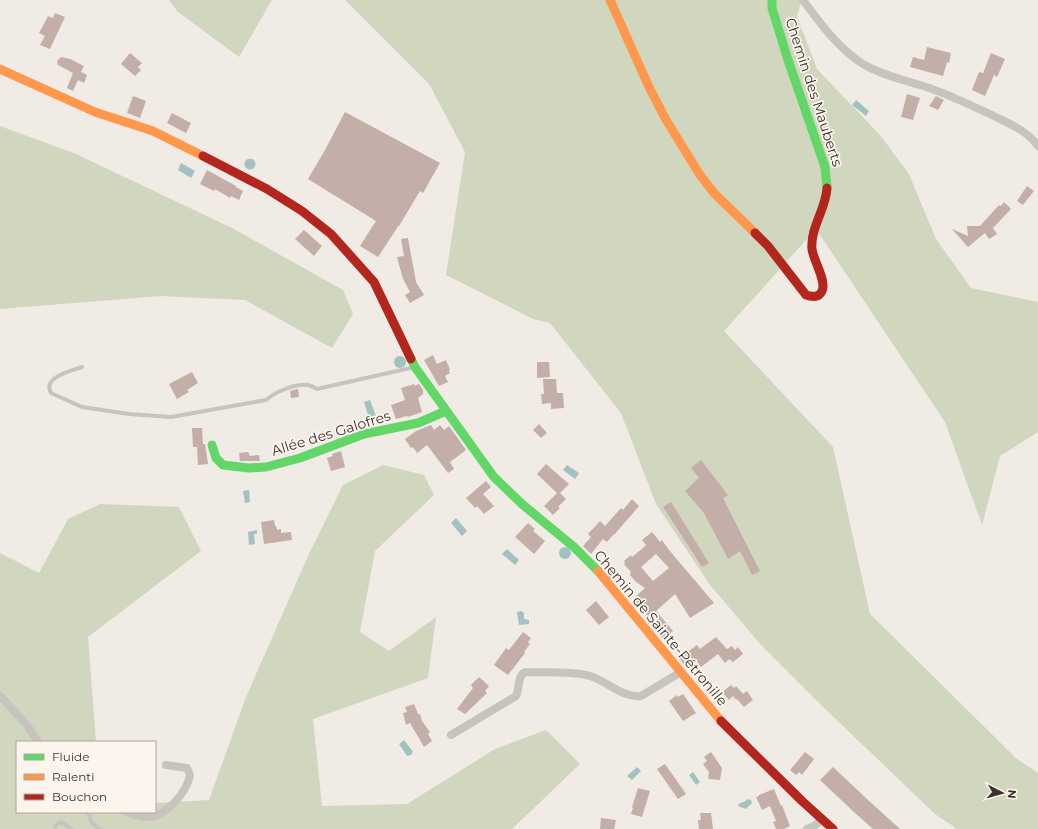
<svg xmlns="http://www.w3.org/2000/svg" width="1038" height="829" viewBox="0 0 1038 829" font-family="Montserrat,sans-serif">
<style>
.green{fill:#d1d6bf}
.water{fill:#a1c2c1}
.building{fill:#c3afa7;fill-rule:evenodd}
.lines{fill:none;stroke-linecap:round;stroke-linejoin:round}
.lane{stroke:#c9c3be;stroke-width:4}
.street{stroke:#c9c3be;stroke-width:8}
.fast{stroke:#63d668;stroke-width:9}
.slow{stroke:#ff974d;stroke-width:9}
.jam{stroke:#b3261e;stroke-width:9}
.labels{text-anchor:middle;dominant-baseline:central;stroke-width:3.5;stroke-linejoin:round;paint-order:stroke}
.street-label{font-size:14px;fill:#3b302b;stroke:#fbf5ee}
</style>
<rect width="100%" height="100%" fill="#f0ebe5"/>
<g class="green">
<path d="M 169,0 L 272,0 L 239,57 L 178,12 Z"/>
<path d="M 345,0 L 802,0 L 797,16 L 817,69 L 880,135 L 909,174 L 936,239 L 971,288 L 1038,302 L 1038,432 L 1000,456 L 982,525 L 945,422 L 816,229 L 724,331 L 833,447 L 870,614 L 1017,759 L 1038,773 L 1038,829 L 957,829 L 935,814 L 820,704 L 761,645 L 710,585 L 656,504 L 621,413 L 550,323 L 533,319 L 446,275 L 465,152 L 429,84 Z"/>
<path d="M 0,126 L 76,154 L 232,228 L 343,290 L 353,314 L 332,348 L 245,300 L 161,296 L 0,309 Z"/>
<path d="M 383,465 L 424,475 L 434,495 L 375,551 L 360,632 L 389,651 L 436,617 L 428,678 L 313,719 L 322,806 L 407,804 L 495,749 L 546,730 L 580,764 L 512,829 L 0,829 L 0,553 L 39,573 L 68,519 L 100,504 L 179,507 L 201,551 L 88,637 L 96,742 L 17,742 L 17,812 L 155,812 L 155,803 L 209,800 L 246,697 L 308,556 L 343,485 Z"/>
</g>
<g class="water">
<path d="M 856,100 L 869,111 L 866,116 L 852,105 Z"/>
<circle cx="250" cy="164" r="5.5"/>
<path d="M 181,163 L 195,171 L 191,178 L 178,170 Z"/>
<circle cx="400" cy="362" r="6"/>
<path d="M 370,400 L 376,416 L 369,418 L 364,402 Z"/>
<path d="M 567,465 L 579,473 L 575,479 L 563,470 Z"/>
<path d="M 249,490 L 250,502 L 245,503 L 243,491 Z"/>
<path d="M 456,518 L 467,531 L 462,536 L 451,523 Z"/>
<path d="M 257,530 L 257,534 L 254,534 L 255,544 L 249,545 L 248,532 Z"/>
<circle cx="565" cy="553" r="6"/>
<path d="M 507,549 L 519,560 L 515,565 L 502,554 Z"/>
<circle cx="613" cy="574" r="5.5"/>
<path d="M 521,611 L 524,613 L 524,619 L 529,620 L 529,624 L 519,625 L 517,612 Z"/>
<path d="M 404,740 L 413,752 L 411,755 L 407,756 L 399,744 Z"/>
<path d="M 637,767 L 641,771 L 632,780 L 627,776 Z"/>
<path d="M 693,772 L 700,782 L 696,785 L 689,775 Z"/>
<path d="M 748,799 L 751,800 L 752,803 L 746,809 L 738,806 L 740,803 L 744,802 Z"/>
</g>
<g class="building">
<path d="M 55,13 L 65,17 L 50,49 L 40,45 L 45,36 L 39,33 L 48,16 L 53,18 Z"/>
<path d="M 927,47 L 951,53 L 949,63 L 947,62 L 943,76 L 910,67 L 913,57 L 924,60 Z"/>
<path d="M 130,53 L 142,63 L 138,67 L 141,70 L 135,76 L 121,64 Z"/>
<path d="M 991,53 L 1005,59 L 997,77 L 994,75 L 985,96 L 972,90 L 979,72 L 983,73 Z"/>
<path d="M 61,57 L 70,59 L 84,66 L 81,72 L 87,75 L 84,83 L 78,80 L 73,91 L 67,88 L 73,73 L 58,65 L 57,61 Z"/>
<path d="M 907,94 L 920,98 L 913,120 L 901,117 Z"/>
<path d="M 133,96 L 146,101 L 140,118 L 127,113 Z"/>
<path d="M 936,96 L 944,100 L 938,110 L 929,106 Z"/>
<path d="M 345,112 L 440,163 L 423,193 L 420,191 L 399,226 L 399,225 L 378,257 L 360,246 L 376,221 L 308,179 L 325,150 Z"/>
<path d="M 172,113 L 191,123 L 186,133 L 167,123 Z"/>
<path d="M 207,170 L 236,186 L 236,187 L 243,191 L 239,200 L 231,196 L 230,198 L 215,189 L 214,191 L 200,184 Z"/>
<path d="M 1027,186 L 1034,191 L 1023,205 L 1017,201 Z"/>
<path d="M 1004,202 L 1011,209 L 993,228 L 997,234 L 989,239 L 985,233 L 968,247 L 952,229 L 968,236 L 967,226 L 980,226 L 999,205 L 1001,206 Z"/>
<path d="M 304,230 L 322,246 L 314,256 L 295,239 Z"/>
<path d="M 408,238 L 416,282 L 424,295 L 410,303 L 405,295 L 410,292 L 403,279 L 397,257 L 404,256 L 401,239 Z"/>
<path d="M 433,355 L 437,364 L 446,360 L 450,370 L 449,371 L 450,373 L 445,376 L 448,382 L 439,386 L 424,360 Z"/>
<path d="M 537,362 L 549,362 L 550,377 L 537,378 Z"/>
<path d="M 192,372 L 198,383 L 187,390 L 189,392 L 177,399 L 169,384 Z"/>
<path d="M 543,379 L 556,379 L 557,393 L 563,393 L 564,408 L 551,409 L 551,403 L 542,404 L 541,394 L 544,394 Z"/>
<path d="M 414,384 L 414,386 L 419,384 L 423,390 L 423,394 L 418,398 L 422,412 L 408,417 L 407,416 L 396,419 L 391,405 L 405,400 L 401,388 Z"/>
<path d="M 297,389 L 298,389 L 299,397 L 291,398 L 290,391 Z"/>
<path d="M 539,424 L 547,433 L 541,438 L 533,430 Z"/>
<path d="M 431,425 L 434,430 L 440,425 L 444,430 L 449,426 L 466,450 L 450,462 L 454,469 L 448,473 L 427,445 L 417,453 L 413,447 L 411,448 L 405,439 L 416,431 Z"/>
<path d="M 192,428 L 202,428 L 203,444 L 205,444 L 208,464 L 198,465 L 197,447 L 193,447 Z"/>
<path d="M 341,451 L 345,467 L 331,471 L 327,458 L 333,456 L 332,454 Z"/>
<path d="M 248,452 L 250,456 L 259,455 L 260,461 L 240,461 L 239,453 Z"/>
<path d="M 701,460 L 728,495 L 723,498 L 760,571 L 752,575 L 740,551 L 728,559 L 704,513 L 685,491 L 699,478 L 691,468 Z"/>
<path d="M 546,464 L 569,484 L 560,493 L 566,499 L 558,507 L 560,508 L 553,515 L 544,506 L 557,493 L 537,474 Z"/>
<path d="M 486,481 L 491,487 L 483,494 L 494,506 L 484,514 L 477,506 L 475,508 L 466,498 Z"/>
<path d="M 632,499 L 639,506 L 614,535 L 614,534 L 607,542 L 603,539 L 591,554 L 583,546 L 591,537 L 588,534 L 600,521 L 605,526 L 621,508 L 623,510 Z"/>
<path d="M 671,502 L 709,563 L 702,567 L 663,507 Z"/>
<path d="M 274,520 L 275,526 L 276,526 L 277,530 L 281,529 L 281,533 L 291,532 L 292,540 L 264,544 L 261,522 Z"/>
<path d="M 528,523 L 535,529 L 533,531 L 545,541 L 534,554 L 515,537 Z"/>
<path d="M 652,532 L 660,542 L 662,540 L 669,550 L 714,603 L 690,618 L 675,594 L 656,611 L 673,631 L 663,639 L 653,627 L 656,625 L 633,599 L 645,588 L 636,582 L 630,575 L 631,572 L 624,564 L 625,563 L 624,561 L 631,555 L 632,557 L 643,548 L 646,545 L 642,540 ZM 656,554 L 669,568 L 653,581 L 641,567 Z"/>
<path d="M 596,601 L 609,617 L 599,625 L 586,610 Z"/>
<path d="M 523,632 L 531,638 L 528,642 L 530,644 L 524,652 L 525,653 L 508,675 L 494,665 L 506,648 L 509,650 Z"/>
<path d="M 716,637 L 727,649 L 732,646 L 735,650 L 738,647 L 743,654 L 733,662 L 729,659 L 725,663 L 718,654 L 701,667 L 697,662 L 688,669 L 679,658 L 697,645 L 700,649 Z"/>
<path d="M 479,677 L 489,686 L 485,691 L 487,693 L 465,714 L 457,709 L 473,688 L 471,685 Z"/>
<path d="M 731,685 L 734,688 L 736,686 L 743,694 L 747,691 L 753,700 L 744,707 L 737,699 L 736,700 L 733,696 L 729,700 L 722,692 Z"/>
<path d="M 683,694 L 696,713 L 683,721 L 669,701 L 677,695 L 678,697 Z"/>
<path d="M 414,704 L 418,714 L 420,714 L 422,721 L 430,732 L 428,734 L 432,741 L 424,747 L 410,723 L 406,725 L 403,713 L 407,712 L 405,707 Z"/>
<path d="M 711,752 L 722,768 L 720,780 L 708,779 L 709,772 L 703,764 L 707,761 L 704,757 Z"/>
<path d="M 805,752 L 814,759 L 802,775 L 799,772 L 796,775 L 790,770 Z"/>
<path d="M 665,764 L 686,794 L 678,799 L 657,769 Z"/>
<path d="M 833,767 L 868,800 L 900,829 L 873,829 L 855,813 L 820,780 Z"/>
<path d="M 638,788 L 650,791 L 642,817 L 631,814 L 633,808 L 632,807 Z"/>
<path d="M 774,789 L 781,806 L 782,805 L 790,826 L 784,829 L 776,829 L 773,822 L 776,821 L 770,806 L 762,810 L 756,797 L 759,796 L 759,795 Z"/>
<path d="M 700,813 L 711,813 L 713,829 L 699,829 L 698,820 L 701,820 Z"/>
<path d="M 601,818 L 616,820 L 614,829 L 600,829 Z"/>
</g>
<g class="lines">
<g class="lane">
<path d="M 82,367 C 71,371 42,377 51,393 L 82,407 L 129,414 L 171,417 L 266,400 C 275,392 296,383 308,385 C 311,386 314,387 317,389 L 415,367"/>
<path d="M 88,812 L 92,823 L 100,829"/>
<path d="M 55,829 L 56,825 L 61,822 L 71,829"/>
</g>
<g class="street">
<path d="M 803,0 C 820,23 838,48 863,64 C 883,76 909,81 932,89 C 954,97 975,107 996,117 C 1012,125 1027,131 1038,146"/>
<path d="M 0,696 L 27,725 L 38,742"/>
<path d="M 451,735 L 516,696 C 520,688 517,676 525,672 C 543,673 574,671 590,676 C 607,681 622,698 641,696 L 681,672"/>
<path d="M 127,812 C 133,815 149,819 155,816 C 171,810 187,791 190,775 L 187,768 L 166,765"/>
<path d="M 807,829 L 814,826 L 822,820"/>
</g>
<g class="fast">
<path d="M 772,0 L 772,8 L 788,60 L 825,167 L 827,188"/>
<path d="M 411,359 L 415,367 L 494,477 L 522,504 L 574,547 L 598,571"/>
<path d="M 212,445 L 216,458 L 223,465 L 249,468 L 266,467 L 300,458 L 364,434 L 418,423 L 446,411"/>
</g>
<g class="slow">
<path d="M 610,0 L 649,87 L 665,118 L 700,175 L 714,193 L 755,233"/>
<path d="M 0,69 L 95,112 L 153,131 L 203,156"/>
<path d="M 598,571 L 721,721"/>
</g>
<g class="jam">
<path d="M 203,156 L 267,189 L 302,211 L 331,234 L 374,282 L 411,359"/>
<path d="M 755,233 L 768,246 L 806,295 C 812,297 819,298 822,291 C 827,281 813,260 812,249 C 810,228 826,209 827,188"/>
<path d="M 721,721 L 802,801 L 833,829"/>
</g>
</g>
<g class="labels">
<g class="street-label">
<text transform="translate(814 92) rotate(72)">Chemin des Mauberts</text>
<text transform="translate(331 433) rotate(-17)">Allée des Galofres</text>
<text transform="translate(661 628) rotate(50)">Chemin de Sainte-Pétronille</text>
</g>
</g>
<rect x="16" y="741" width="140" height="72" fill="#fbf5ee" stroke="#aea6a0"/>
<rect x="24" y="754" width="20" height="6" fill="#63d668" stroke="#aea6a0"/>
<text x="52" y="761" font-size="12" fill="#3b302b">Fluide</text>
<rect x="24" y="774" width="20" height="6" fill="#ff974d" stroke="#aea6a0"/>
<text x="52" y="781" font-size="12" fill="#3b302b">Ralenti</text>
<rect x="24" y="794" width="20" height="6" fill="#b3261e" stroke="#aea6a0"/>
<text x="52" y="801" font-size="12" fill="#3b302b">Bouchon</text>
<g transform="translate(1002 793) rotate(96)" stroke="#fbf5ee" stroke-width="3" paint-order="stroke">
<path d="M0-3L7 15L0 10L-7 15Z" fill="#3b302b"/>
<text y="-6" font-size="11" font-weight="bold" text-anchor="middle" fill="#3b302b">N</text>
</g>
</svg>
